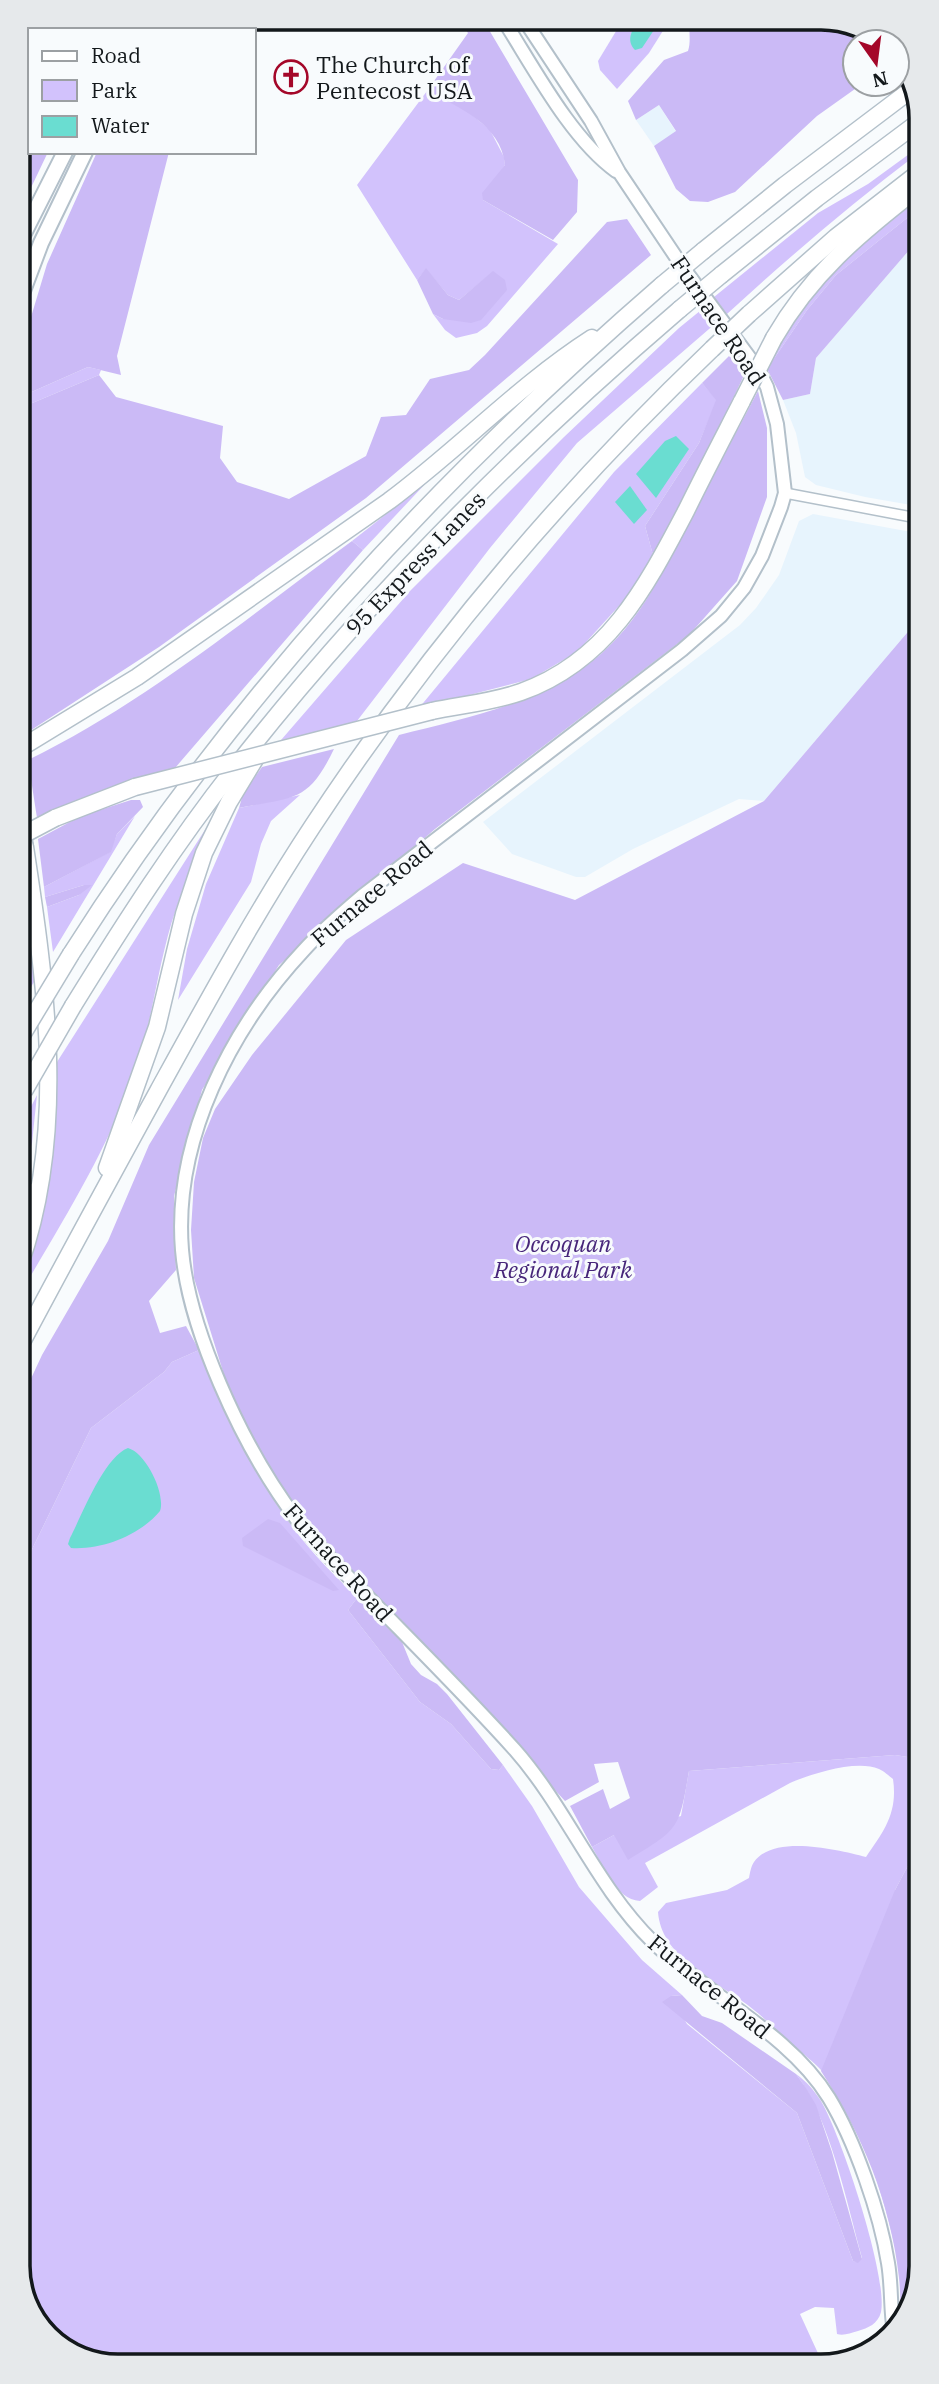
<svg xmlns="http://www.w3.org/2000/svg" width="939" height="2384" viewBox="0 0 939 2384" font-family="'IBM Plex Serif',serif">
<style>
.built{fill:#e7f4fd}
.green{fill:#d2c2fc}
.forest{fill:#cbbaf6}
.water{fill:#6addd1}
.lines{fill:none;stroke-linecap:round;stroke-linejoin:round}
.street-casing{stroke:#b3c0ca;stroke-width:12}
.secondary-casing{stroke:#b3c0ca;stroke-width:16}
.primary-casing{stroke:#b3c0ca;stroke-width:18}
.highway-casing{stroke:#b3c0ca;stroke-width:19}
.street{stroke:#fff;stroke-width:9}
.secondary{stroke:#fff;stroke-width:12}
.primary{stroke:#fff;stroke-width:14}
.highway{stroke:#fff;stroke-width:16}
.highway-bridge-casing{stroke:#b3c0ca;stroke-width:19;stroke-linecap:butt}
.highway-bridge{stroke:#fff;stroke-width:16}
.labels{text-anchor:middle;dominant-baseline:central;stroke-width:6;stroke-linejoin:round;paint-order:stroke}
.poi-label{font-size:23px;fill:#13181b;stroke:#f8fbfd;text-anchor:start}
.street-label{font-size:23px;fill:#13181b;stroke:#f8fbfd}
.park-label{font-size:23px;font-style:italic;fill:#47267a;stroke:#f8fbfd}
.rim{fill:none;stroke:#13181b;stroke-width:3.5}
</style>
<rect width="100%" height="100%" fill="#f8fbfd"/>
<g class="built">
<path d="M 659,105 L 676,132 L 654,146 L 636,120 Z"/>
<path d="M 917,241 L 917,506 L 865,497 L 816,485 L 805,477 L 796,433 L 783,400 L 810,394 L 816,358 Z"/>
<path d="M 813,514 L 917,533 L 918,620 L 764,801 L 739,799 L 633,849 L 585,877 L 576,877 L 512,854 L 483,822 L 740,625 L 756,608 L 779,575 L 799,521 Z"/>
</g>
<g class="green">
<path d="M 624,18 L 671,18 L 649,53 L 617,89 L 600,70 L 598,61 Z"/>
<path d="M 427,91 L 466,110 L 490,130 L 504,157 L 505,165 L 483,200 L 558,244 L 487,326 L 477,333 L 456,338 L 445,330 L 433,314 L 443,319 L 493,272 L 459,300 L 448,295 L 426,269 L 417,280 L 357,185 Z"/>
<path d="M 916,149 L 916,155 C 850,205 788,258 727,314 L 714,297 L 818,213 L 868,184 Z"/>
<path d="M 917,201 L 917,210 L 836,275 L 807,310 L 767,369 C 776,350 785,329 798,312 C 831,268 873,234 917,201 Z"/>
<path d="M 706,306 L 716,323 L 577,443 L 490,548 L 357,721 L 275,747 L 410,591 L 564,437 L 679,328 Z"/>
<path d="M 88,367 L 101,370 L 99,375 L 18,409 L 18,398 Z"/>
<path d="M 702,383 L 717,400 L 699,443 L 645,526 L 653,555 L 629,595 L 577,652 L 531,679 L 419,708 L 614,472 Z"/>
<path d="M 427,482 L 363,550 L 352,541 Z"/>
<path d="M 300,795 L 271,821 L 261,844 L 251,882 L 178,1000 L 187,949 L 206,884 L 239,808 Z"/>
<path d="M 217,811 C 204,843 187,875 176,909 C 157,964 153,1023 133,1078 C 105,1154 61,1224 20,1294 L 40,1226 L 48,1172 L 57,1062 Z"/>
<path d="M 135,816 L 53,952 L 47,907 L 79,895 L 84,885 L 45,897 L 44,887 L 110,852 L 117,834 Z"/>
<path d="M 31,935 L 38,975 L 20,1006 L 20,962 Z"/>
<path d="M 37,1095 L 32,1143 L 20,1185 L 20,1128 Z"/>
<path d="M 199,1350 C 226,1413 253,1476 295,1530 C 313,1555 336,1576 357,1598 L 348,1610 L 420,1702 L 451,1724 L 491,1769 L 499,1770 L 503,1765 L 532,1806 L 579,1887 L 642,1960 L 682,1995 L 671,1996 L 687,2024 L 797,2113 L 853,2261 L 858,2262 L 862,2258 C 847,2204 830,2118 796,2074 C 806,2081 814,2090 821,2101 C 841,2135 888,2276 881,2312 C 878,2324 868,2328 858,2331 C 850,2333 844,2336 837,2334 L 834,2308 L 815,2307 L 800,2314 L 822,2362 L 111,2366 L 56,2346 L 23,2298 L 21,1572 L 91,1428 L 164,1372 L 172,1362 Z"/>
<path d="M 895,1755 L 920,1759 L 920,1843 L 895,1890 L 921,2267 L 896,2252 C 884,2195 859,2116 822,2071 C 814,2062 803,2054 794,2046 C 777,2031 761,2014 742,2001 C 710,1978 661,1955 658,1912 L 666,1903 L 727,1890 L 749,1878 C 750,1873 751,1866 754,1862 C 774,1834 838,1850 866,1857 C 884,1831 898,1813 893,1779 C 889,1776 884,1771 879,1769 C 856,1759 811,1774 790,1783 L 645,1863 L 658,1887 L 640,1901 C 615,1899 604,1867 592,1847 L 614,1835 L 681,1816 L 689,1771 Z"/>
</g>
<g class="forest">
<path d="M 192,18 L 221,18 L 213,30 L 185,30 Z"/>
<path d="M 458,18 L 482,18 L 578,180 L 577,212 L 553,240 L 483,200 L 482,193 L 505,165 C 501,124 458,107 427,91 L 468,33 Z"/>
<path d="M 691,18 L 828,18 L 883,38 L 885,42 L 855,42 L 855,84 L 862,84 L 817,116 L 735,192 L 708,202 L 690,201 L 676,189 L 654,146 L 676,131 L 659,105 L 636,120 L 628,101 L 664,60 L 688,51 C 692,39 687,25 691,18 Z"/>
<path d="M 30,85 L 30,152 L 48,152 L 18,215 L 18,112 Z"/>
<path d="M 97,152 L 169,152 L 117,356 L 121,375 L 88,367 L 18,398 L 18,360 L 47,264 Z"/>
<path d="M 917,210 L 917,241 L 816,358 L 810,394 L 783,400 L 767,369 L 807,310 L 836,275 Z"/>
<path d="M 627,219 L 651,255 L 366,498 L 159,647 L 22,736 L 19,700 L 18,409 L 99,375 L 116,397 L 223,426 L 220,458 L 237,482 L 289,499 L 366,456 L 381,417 L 406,415 L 430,379 L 469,370 L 485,355 L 607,222 Z"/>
<path d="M 426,268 L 448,295 L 459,300 L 493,271 L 505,280 L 507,290 L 481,320 L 471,323 L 443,319 L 433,314 L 417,280 Z"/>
<path d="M 735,350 L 748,367 L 709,449 L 653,555 L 645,526 L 699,443 L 716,400 L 702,383 Z"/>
<path d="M 758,391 L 767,428 L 767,497 L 737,581 L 689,635 L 435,829 L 279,965 L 202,1090 L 174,1196 L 176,1270 L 149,1301 L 160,1333 L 186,1326 L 199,1350 L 172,1362 L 164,1372 L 91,1428 L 21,1572 L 21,1400 L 42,1355 L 108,1241 L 149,1145 L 399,735 C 459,720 526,706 579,671 C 637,632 662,573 693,514 C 715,473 736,432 758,391 Z"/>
<path d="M 352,541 L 363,550 L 175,768 L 119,786 L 37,818 L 28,760 C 145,703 248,617 352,541 Z"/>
<path d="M 918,620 L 920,1759 L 895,1755 L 689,1771 C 679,1830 679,1829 628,1860 L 614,1835 L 592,1847 L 570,1806 L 603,1789 L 610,1809 L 630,1798 L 618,1762 L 594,1764 L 599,1782 L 565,1801 L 327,1544 L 286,1494 L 267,1466 L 234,1407 L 194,1278 L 191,1230 L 194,1182 L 203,1138 L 215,1109 L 252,1055 L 346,940 L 463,863 L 575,900 L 764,801 Z"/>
<path d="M 334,749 C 308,803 294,797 239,808 L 243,794 L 262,767 Z"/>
<path d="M 131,800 L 140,800 L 143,807 L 117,834 L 111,852 L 44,887 L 38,839 L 81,816 Z"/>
<path d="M 84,885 L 92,885 L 79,895 L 47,907 L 45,897 Z"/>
<path d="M 268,1519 L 280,1523 L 339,1590 L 333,1591 L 243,1546 L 242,1538 Z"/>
<path d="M 357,1598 L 402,1642 L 411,1664 L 421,1675 L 437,1684 L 447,1694 L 503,1765 L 499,1770 L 491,1769 L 451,1724 L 420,1702 L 348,1610 Z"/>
<path d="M 920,1843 L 921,2267 L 901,2327 C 900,2311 901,2294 899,2278 C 891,2203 862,2134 821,2071 L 895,1890 Z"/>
<path d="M 682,1995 L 702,2016 L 722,2023 L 796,2074 L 806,2088 L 816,2105 L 832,2152 L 862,2259 L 858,2263 L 853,2261 L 797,2113 L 662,2002 L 671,1996 Z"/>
</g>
<g class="water">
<path d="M 640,18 L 662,18 L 642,48 L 635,50 C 625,39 633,29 640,18 Z"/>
<path d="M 676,436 L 689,449 L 656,498 L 636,474 L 665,441 Z"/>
<path d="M 630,486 L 647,510 L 634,524 L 615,502 Z"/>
<path d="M 128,1448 C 146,1453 166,1494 160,1511 C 140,1535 103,1550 71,1548 L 68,1544 L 70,1538 C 82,1515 104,1457 128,1448 Z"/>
</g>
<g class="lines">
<defs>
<path id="street" d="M 785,493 L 917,518"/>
<g id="secondary">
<path d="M 502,18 C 533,66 570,138 616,171"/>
<path d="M 523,18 L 591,121 L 619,172 L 682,266 L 758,369 L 767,387 L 777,424 L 785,493 L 781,507 L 762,556 L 744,588 L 721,616 L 682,650 L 362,896 C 342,913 322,930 304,950 C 231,1028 173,1140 182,1250 C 186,1297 202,1342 220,1384 C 241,1433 266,1479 298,1521 C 321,1551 349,1577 375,1604 C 422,1652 470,1700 515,1750 C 567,1809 596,1886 653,1942 C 706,1994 790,2034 829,2098 C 855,2141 880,2213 888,2263 C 892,2286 890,2309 894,2332"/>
</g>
<g id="primary">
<path d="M 128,30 L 134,18"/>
<path d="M 146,30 L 152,18"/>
<path d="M 18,245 L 65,152"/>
<path d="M 18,304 L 41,243 L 85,152"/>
<path d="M 19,808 L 25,845"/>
<path d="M 20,926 L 25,876"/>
</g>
<g id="highway">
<path d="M 703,251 L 785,185 L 916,86"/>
<path d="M 721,275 L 817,198 L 916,124"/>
<path d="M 749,314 L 836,237 L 917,174"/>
<path d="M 774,338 C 811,274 859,234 917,189"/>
<path d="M 432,711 C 461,705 493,702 521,692 C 608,661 646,587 686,511 C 704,474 723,438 742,401"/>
<path d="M 19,749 L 137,677 L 389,501 C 459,449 519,385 592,338"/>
<path d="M 55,818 L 135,787"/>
<path d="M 71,954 C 232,700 435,482 662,285"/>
<path d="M 73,1006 C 123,925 175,844 234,769 C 366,600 518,448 680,309"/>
<path d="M 107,1168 L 157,1027 L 184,914 L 204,853 L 229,802 L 260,751"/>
<path d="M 20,1220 L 30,1192"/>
<path d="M 20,1264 C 67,1130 46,984 25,847"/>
<path d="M 21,1344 C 66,1259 112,1175 158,1091 C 207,1002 256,912 312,827 C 427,652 561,493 712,349"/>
</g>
</defs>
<use href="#street" class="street-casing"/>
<use href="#secondary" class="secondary-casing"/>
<use href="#primary" class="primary-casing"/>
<use href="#highway" class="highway-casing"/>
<use href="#street" class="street"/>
<use href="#secondary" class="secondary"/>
<use href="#primary" class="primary"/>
<use href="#highway" class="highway"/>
<defs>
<g id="highway-bridge">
<path d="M 662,285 L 703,251"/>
<path d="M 680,309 L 721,275"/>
<path d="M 712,349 L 749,314"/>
<path d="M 742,401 L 774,338"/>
<path d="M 135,787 L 432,711"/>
<path d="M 19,837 L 55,818"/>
<path d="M 22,1035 L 71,954"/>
<path d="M 24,1091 L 73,1006"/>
</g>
</defs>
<use href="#highway-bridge" class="highway-bridge-casing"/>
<use href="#highway-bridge" class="highway-bridge"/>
</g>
<defs>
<symbol id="church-ring" viewBox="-11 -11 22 22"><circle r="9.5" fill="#f8fbfd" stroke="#a40729" stroke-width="1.5"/><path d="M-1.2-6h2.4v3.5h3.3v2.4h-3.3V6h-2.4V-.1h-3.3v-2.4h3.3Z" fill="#a40729"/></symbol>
</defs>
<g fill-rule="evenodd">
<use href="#church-ring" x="272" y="58" width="38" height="38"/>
</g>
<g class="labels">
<g class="poi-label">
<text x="316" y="64">The Church of<tspan x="316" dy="26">Pentecost USA</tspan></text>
</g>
<g class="street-label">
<text transform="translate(719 320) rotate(56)">Furnace Road</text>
<text transform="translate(415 563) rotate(-46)">95 Express Lanes</text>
<text transform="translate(371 893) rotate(-40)">Furnace Road</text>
<text transform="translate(339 1562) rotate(48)">Furnace Road</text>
<text transform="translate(710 1986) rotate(39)">Furnace Road</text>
</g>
<g class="park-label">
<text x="563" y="1243">Occoquan<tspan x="563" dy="26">Regional Park</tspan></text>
</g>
</g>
<path d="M0 0H939V2384H0ZM118 30H821A88 88 0 0 1 909 118V2266A88 88 0 0 1 821 2354H118A88 88 0 0 1 30 2266V118A88 88 0 0 1 118 30Z" fill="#e6e9eb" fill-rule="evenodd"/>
<path class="rim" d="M118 30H821A88 88 0 0 1 909 118V2266A88 88 0 0 1 821 2354H118A88 88 0 0 1 30 2266V118A88 88 0 0 1 118 30Z"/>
<rect x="28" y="28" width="228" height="126" fill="#f8fbfd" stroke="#9ca0a3" stroke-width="2"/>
<rect x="42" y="51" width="35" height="10" fill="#ffffff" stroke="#9ca0a3" stroke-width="2"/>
<text x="91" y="63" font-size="21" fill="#13181b">Road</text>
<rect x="42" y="80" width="35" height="21" fill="#d2c2fc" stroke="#9ca0a3" stroke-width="2"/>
<text x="91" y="98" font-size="21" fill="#13181b">Park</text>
<rect x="42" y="116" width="35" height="21" fill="#6addd1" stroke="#9ca0a3" stroke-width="2"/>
<text x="91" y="133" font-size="21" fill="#13181b">Water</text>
<g transform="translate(876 63) rotate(166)"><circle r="33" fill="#f8fbfd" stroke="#9ca0a3" stroke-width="2"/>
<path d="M0-5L12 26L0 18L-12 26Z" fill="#a40729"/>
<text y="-10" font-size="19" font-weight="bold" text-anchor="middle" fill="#13181b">N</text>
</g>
</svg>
